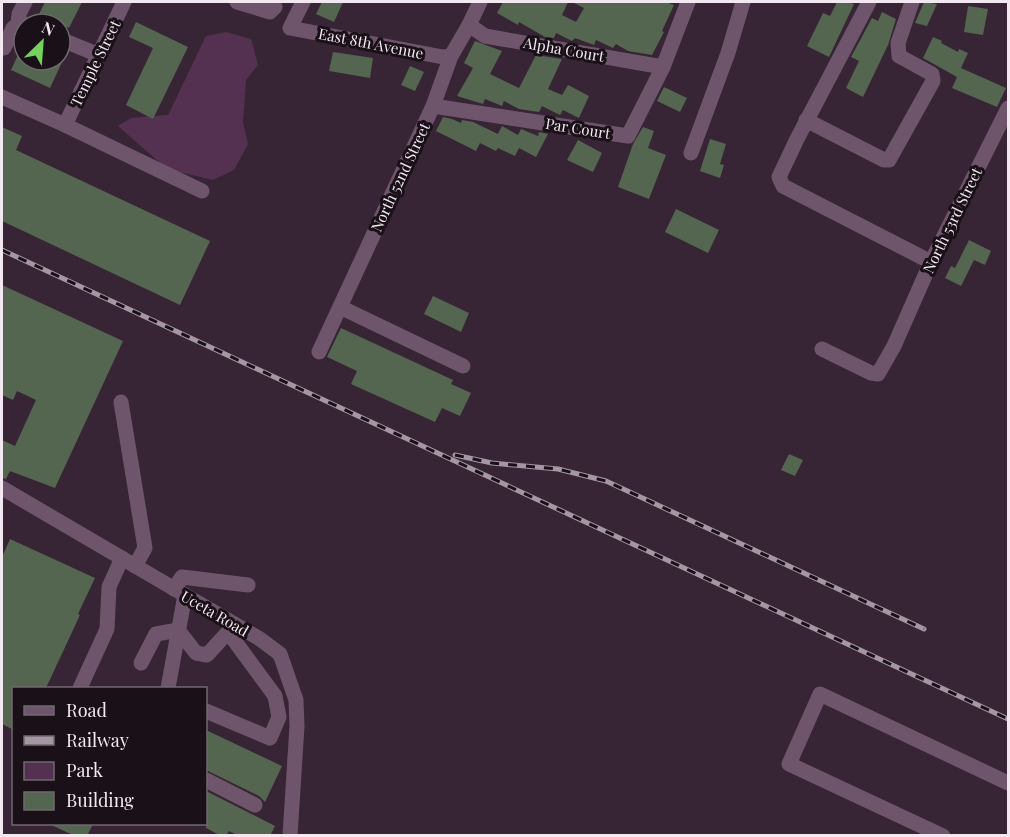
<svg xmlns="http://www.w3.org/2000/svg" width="1010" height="837" viewBox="0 0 1010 837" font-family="'Playfair Display',serif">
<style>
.green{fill:#553151}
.building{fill:#546550}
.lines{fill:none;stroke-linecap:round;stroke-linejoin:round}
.minor{stroke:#6f556c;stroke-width:15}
.rail-casing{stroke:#a596a3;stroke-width:5}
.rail{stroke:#1a1118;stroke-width:3;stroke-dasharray:9;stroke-linecap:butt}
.labels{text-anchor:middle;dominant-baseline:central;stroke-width:6;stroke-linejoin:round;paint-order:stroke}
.street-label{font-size:15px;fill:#f3e7f1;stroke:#1a1118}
</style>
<rect width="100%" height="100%" fill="#372535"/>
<path class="green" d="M 226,32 L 251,39 L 258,65 L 246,80 L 243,122 L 248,144 L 234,170 L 213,180 L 167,169 L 118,126 L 131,118 L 168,115 L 206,36 Z"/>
<g class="building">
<path d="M 45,2 L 82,2 L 69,28 L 39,14 Z"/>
<path d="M 322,2 L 343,2 L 334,22 L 316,14 Z"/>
<path d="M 503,2 L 568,2 L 562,15 L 576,22 L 584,8 L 572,2 L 666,2 L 674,5 L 662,31 L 664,32 L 652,55 L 628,51 L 616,44 L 613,48 L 596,40 L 594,45 L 575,38 L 572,41 L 556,33 L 554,38 L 545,37 L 519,22 L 518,25 L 497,13 Z"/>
<path d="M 837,2 L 848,2 L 854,4 L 829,57 L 807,46 L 823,13 L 830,16 Z"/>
<path d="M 924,2 L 937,4 L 927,26 L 915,23 Z"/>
<path d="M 968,6 L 988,9 L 983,35 L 964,32 Z"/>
<path d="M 882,12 L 896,19 L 888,45 L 863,97 L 846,88 L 859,61 L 851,57 L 872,18 L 878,21 Z"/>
<path d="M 136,22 L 188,47 L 153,119 L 126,105 L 153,48 L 129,37 Z"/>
<path d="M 933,37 L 942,41 L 941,43 L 958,52 L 959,49 L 968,53 L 961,68 L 1006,88 L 997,107 L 952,88 L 957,77 L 923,58 Z"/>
<path d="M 475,41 L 502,51 L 490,74 L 519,88 L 536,55 L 562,59 L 548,89 L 562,95 L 568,85 L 589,96 L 579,118 L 563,110 L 560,115 L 542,106 L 539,112 L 519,109 L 504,101 L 502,106 L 485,99 L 483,104 L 457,96 L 473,68 L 464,63 Z"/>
<path d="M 24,42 L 24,60 L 63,60 L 50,88 L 11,70 Z"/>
<path d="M 333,52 L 373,58 L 370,78 L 329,71 Z"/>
<path d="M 410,66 L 424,72 L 415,91 L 401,85 Z"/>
<path d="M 664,87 L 687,98 L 680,112 L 657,101 Z"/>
<path d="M 443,117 L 452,119 L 461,123 L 462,120 L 473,122 L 498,134 L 502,126 L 518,135 L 521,129 L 538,136 L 539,132 L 548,134 L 536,157 L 519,148 L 515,156 L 498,148 L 496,151 L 480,143 L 476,151 L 436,131 Z"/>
<path d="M 2,127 L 22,136 L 16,150 L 210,241 L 180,305 L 2,221 Z"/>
<path d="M 643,127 L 654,131 L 648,148 L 666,155 L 649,199 L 618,187 L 633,144 Z"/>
<path d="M 710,139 L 726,144 L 720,164 L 724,165 L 720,178 L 700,171 Z"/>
<path d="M 578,140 L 602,153 L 593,172 L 567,160 Z"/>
<path d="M 676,209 L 719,230 L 708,253 L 665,232 Z"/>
<path d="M 969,240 L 991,251 L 985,265 L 974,260 L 961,286 L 945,278 L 951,266 L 955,268 Z"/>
<path d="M 2,285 L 123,341 L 55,488 L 10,471 L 6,479 L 2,478 L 2,440 L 15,446 L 36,400 L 17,391 L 13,400 L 2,395 Z"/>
<path d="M 433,296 L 469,313 L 461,332 L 424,314 Z"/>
<path d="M 341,328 L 453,380 L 451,384 L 471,393 L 460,416 L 442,408 L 435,422 L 351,384 L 357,371 L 327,357 Z"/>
<path d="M 789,454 L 803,460 L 795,476 L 781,470 Z"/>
<path d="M 10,539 L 95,578 L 78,614 L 80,615 L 46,688 L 14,688 L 14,730 L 2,724 L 2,557 Z"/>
<path d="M 206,730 L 282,766 L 265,802 L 259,796 L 206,770 Z"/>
<path d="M 206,791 L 275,826 L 270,836 L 239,836 L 229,831 L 226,836 L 221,836 L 206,828 Z"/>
<path d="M 49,824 L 93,824 L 87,836 L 75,836 Z"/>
</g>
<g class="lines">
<g class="minor">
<path d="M 237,2 L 270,12 L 275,7 L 273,2"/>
<path d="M 303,2 L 290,28 L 443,57 L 451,56"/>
<path d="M 869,2 L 797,139 L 779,177 L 783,186 L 931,262"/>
<path d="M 18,24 L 19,14 L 25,2"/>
<path d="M 469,25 L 485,36 L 663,67"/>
<path d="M 60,39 L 99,55"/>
<path d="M 2,47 L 4,48 L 13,28 L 18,24 L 25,24"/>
<path d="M 2,97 L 65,125 L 202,191"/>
<path d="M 433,106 L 628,136 L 663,67 L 688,2"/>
<path d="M 806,120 L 884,160 L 889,160 L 933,81 L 932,74 L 899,56 L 898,43 L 912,2"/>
<path d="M 65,125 L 124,2"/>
<path d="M 691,153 L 728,53 L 743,2"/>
<path d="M 340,307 L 463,366"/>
<path d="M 822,349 L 871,373 L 878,374 L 894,346 L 931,262 L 1008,108"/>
<path d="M 319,352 L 433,106 L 451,56 L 469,25 L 480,2"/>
<path d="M 121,402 L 145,548 L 135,566"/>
<path d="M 2,488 L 260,639 L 280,654 L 296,700 L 297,726 L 290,836"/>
<path d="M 174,589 L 182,577 L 248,585"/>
<path d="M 141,663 L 156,634 L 178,630 L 196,653 L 207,655 L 228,632"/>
<path d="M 80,688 L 107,629 L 109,587 L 122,558"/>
<path d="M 168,688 L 185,595"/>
<path d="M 206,711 L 270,738 L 279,717 L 275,696 L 228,632 L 234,624"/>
<path d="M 206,780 L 255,805"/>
<path d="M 943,836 L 789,764 L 820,694 L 1008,783"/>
</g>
<defs>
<g id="rail">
<path d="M 2,250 L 1008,719"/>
<path d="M 455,455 L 492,463 L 558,469 L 606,481 L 924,629"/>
</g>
</defs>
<use href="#rail" class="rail-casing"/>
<use href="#rail" class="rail"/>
</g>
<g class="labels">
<g class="street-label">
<text transform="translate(371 43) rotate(11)">East 8th Avenue</text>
<text transform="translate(564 49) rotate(10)">Alpha Court</text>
<text transform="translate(95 63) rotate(-64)">Temple Street</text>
<text transform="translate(578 128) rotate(9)">Par Court</text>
<text transform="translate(400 177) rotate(-65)">North 52nd Street</text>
<text transform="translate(952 220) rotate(-64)">North 53rd Street</text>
<text transform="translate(215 613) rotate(30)">Uceta Road</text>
</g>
</g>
<rect width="1010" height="837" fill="none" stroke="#f3e7f1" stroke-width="6"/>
<rect x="12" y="687" width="195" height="138" fill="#1a1118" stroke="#71676f" stroke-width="1.5"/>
<rect x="24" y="706" width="30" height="9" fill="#6f556c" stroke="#71676f" stroke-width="1.5"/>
<text x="66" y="717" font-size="18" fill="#f3e7f1">Road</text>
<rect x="24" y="736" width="30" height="9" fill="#a596a3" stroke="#71676f" stroke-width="1.5"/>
<text x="66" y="747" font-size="18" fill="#f3e7f1">Railway</text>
<rect x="24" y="762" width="30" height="18" fill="#553151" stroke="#71676f" stroke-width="1.5"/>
<text x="66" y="777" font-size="18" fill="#f3e7f1">Park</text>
<rect x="24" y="792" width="30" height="18" fill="#546550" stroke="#71676f" stroke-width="1.5"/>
<text x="66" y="807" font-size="18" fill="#f3e7f1">Building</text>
<g transform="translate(42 42) rotate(25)"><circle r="28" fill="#1a1118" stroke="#71676f" stroke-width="1.5"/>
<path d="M0-4.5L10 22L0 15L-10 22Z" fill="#75d25b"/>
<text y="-9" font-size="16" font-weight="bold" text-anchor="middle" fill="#f3e7f1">N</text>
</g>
</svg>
